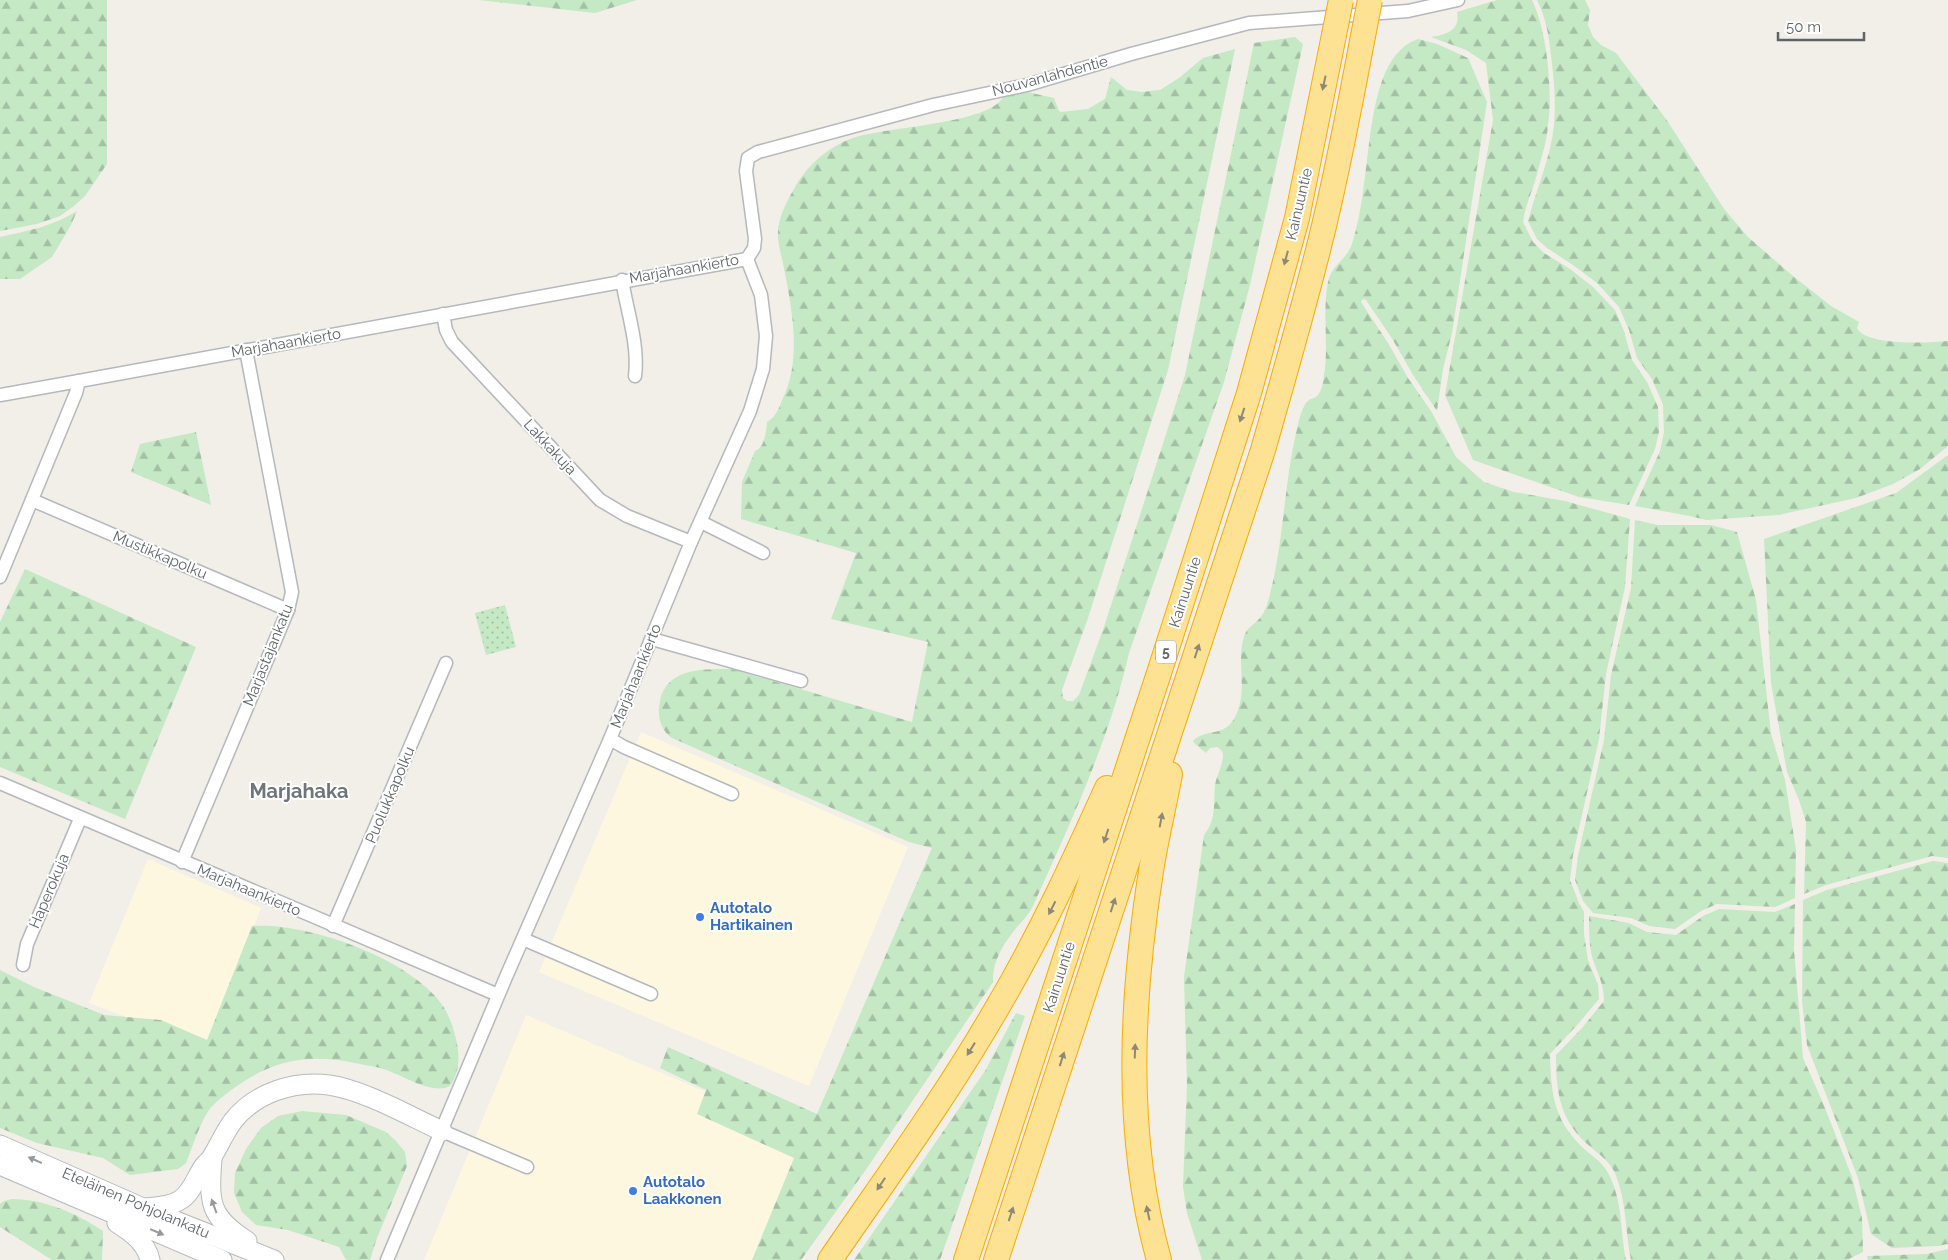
<svg xmlns="http://www.w3.org/2000/svg" width="1948" height="1260" viewBox="0 0 1948 1260" font-family="Raleway,sans-serif">
<style>
.commercial{fill:#fef7e0}
.grass{fill:url(#grass-dots)}
.forest{fill:url(#forest-firs)}
.lines{fill:none;stroke-linecap:round;stroke-linejoin:round}
.street-casing{stroke:#b5b8bc;stroke-width:15}
.secondary-casing{stroke:#b6babf;stroke-width:21}
.highway-casing{stroke:#f9ab00;stroke-width:26}
.street{stroke:#fff;stroke-width:12}
.secondary{stroke:#fff;stroke-width:19}
.highway{stroke:#fde293;stroke-width:24}
.highway-bridge-casing{stroke:#f9ab00;stroke-width:26;stroke-linecap:butt}
.highway-bridge{stroke:#fde293;stroke-width:24}
.oneway{fill:#8e8975}
.oneway2{fill:#979a9d}
.shop-dot{fill:#3f7fe0;stroke:#fff;stroke-width:2}
.labels{text-anchor:middle;dominant-baseline:central;stroke-width:4;stroke-linejoin:round;paint-order:stroke}
.shield{fill:#fff;stroke:#8f9295;stroke-width:1}
.shield-label{font-size:14px;font-weight:bold;fill:#5f6368}
.street-label{font-size:15px;fill:#5f6368;stroke:#fff}
.shop-label{font-size:15px;font-weight:bold;fill:#366cbe;stroke:#fff;text-anchor:start}
.district-label{font-size:20px;font-weight:bold;fill:#70757a;stroke:#fff}
</style>
<defs>
<pattern id="grass-dots" width="8" height="8" patternUnits="userSpaceOnUse" patternTransform="scale(1.25)"><rect width="8" height="8" fill="#c5e8c5"/><path d="M2 2h.1M6 6h.1" fill="none" stroke="#a3c0a4" stroke-width="1.8" stroke-linecap="round"/></pattern>
<pattern id="forest-firs" width="22" height="20" patternUnits="userSpaceOnUse" patternTransform="scale(1.25)"><rect width="22" height="20" fill="#c5e8c5"/><path d="M5 1l3.5 6h-7zM16 11l3.5 6h-7z" fill="#a3c0a4"/></pattern>
</defs>
<rect width="100%" height="100%" fill="#f1efe8"/>
<g class="commercial">
<path d="M 641,732 L 908,847 L 809,1086 L 539,972 Z"/>
<path d="M 148,859 L 261,908 L 208,1048 L 89,1003 Z"/>
<path d="M 526,1015 L 807,1135 L 754,1260 L 424,1260 Z"/>
</g>
<path class="grass" d="M 505,605 L 516,647 L 486,655 L 475,613 Z"/>
<g class="forest">
<path d="M 0,0 L 107,0 L 107,164 L 85,196 L 74,206 L 60,216 L 37,224 L 0,231 Z"/>
<path d="M 479,0 L 637,0 L 595,13 Z"/>
<path d="M 1497,0 L 1532,0 C 1547,31 1553,91 1548,125 C 1547,141 1541,159 1537,174 C 1533,190 1525,206 1523,222 L 1533,242 L 1544,253 L 1570,269 L 1593,287 L 1615,310 L 1624,331 L 1632,360 L 1647,382 L 1658,407 L 1659,432 L 1655,449 L 1629,505 L 1579,497 L 1473,460 L 1445,395 L 1493,120 L 1486,63 L 1466,50 L 1431,37 C 1446,35 1461,30 1457,12 Z"/>
<path d="M 1537,0 L 1585,0 L 1590,10 L 1588,25 L 1593,37 L 1601,45 L 1616,53 L 1666,119 L 1724,209 L 1748,237 L 1793,276 L 1831,306 L 1859,322 L 1857,328 C 1865,346 1930,343 1948,341 L 1948,446 L 1920,469 L 1893,484 L 1856,498 L 1778,515 L 1706,520 L 1690,516 L 1635,506 L 1660,451 L 1664,432 L 1663,405 L 1652,379 L 1637,358 L 1629,330 L 1619,307 L 1597,283 L 1573,265 L 1547,248 L 1537,239 L 1528,221 C 1536,190 1551,157 1554,125 C 1556,102 1554,78 1551,56 C 1549,36 1546,18 1537,0 Z"/>
<path d="M 1295,37 L 1303,44 L 1250,285 L 1224,382 L 1129,653 C 1109,741 1070,824 1033,906 C 1029,914 1023,920 1017,927 C 1004,943 992,961 993,982 L 865,1171 L 801,1260 L 752,1260 L 794,1158 L 697,1114 L 706,1090 L 660,1068 L 668,1047 L 817,1114 L 932,848 L 909,842 L 672,738 C 662,731 658,720 659,708 C 662,667 702,669 732,669 L 912,722 L 928,642 L 831,619 L 856,553 L 741,519 L 742,482 L 755,451 C 765,447 766,432 767,422 C 776,417 779,408 783,398 C 802,358 792,310 784,268 C 782,257 778,246 778,235 C 777,220 787,201 794,189 C 807,165 828,147 853,138 C 883,127 990,124 1003,97 L 1027,92 L 1054,98 L 1059,111 L 1061,112 L 1088,109 L 1105,99 L 1111,77 L 1127,90 L 1142,92 L 1160,90 L 1179,78 L 1203,58 L 1235,49 L 1168,370 L 1087,621 L 1062,690 L 1063,698 L 1067,701 L 1073,701 L 1079,695 L 1104,627 L 1185,375 L 1254,43 Z"/>
<path d="M 1418,39 L 1437,44 L 1468,58 L 1487,102 L 1452,333 L 1443,369 L 1437,411 L 1413,375 L 1393,340 L 1366,300 L 1363,299 L 1361,302 L 1388,343 L 1408,378 L 1431,411 L 1456,457 L 1484,482 L 1514,492 L 1565,501 L 1630,519 L 1625,587 L 1606,674 L 1599,739 L 1573,855 L 1570,880 L 1579,903 L 1584,912 L 1584,934 L 1588,960 L 1598,985 L 1599,999 L 1578,1024 L 1550,1054 C 1551,1092 1553,1118 1581,1146 C 1591,1156 1602,1161 1608,1173 C 1623,1200 1620,1231 1626,1260 L 1202,1260 L 1187,1213 L 1183,1187 L 1187,1084 L 1184,977 L 1204,835 C 1217,819 1213,804 1215,786 C 1216,776 1223,766 1223,755 C 1223,751 1220,749 1217,747 L 1210,748 L 1206,753 L 1195,744 L 1193,741 C 1205,728 1225,738 1235,717 C 1248,693 1237,665 1243,640 C 1247,626 1251,628 1259,619 C 1265,613 1268,603 1270,594 C 1284,540 1284,483 1297,429 C 1299,420 1301,411 1306,403 C 1309,399 1312,399 1316,397 C 1322,392 1323,383 1324,376 C 1329,345 1322,313 1328,282 C 1332,264 1346,261 1352,244 C 1363,209 1365,172 1370,136 C 1375,104 1382,51 1418,39 Z"/>
<path d="M 77,211 L 71,225 L 52,257 L 20,279 L 0,279 L 0,237 C 28,231 53,226 77,211 Z"/>
<path d="M 196,432 L 211,505 L 131,472 L 140,444 Z"/>
<path d="M 1948,455 L 1948,858 L 1932,856 L 1826,885 L 1804,894 L 1806,822 L 1799,800 L 1787,772 L 1771,683 L 1764,539 L 1896,493 Z"/>
<path d="M 1635,520 L 1658,525 L 1711,525 L 1737,532 L 1756,600 L 1771,734 L 1785,780 L 1796,850 L 1795,898 L 1775,907 L 1717,904 L 1701,911 L 1675,929 L 1649,926 L 1631,918 L 1593,913 L 1583,901 L 1575,880 L 1578,856 L 1604,740 L 1611,675 L 1631,588 Z"/>
<path d="M 25,569 L 196,647 L 125,819 L 0,767 L 0,622 Z"/>
<path d="M 1933,861 L 1948,863 L 1948,1244 L 1938,1246 L 1892,1248 L 1871,1234 L 1858,1178 L 1807,1045 L 1802,1001 L 1803,900 L 1827,890 Z"/>
<path d="M 1795,904 L 1794,950 L 1803,1058 L 1823,1103 L 1852,1177 L 1862,1218 L 1863,1252 L 1847,1260 L 1631,1260 C 1625,1231 1627,1202 1615,1173 C 1608,1159 1597,1153 1586,1143 C 1559,1118 1556,1090 1556,1055 L 1582,1028 L 1604,1001 C 1604,984 1598,975 1593,960 C 1589,946 1589,931 1589,916 L 1629,923 L 1647,932 L 1676,935 L 1703,916 L 1719,909 L 1775,912 Z"/>
<path d="M 252,926 C 305,922 398,955 434,995 C 446,1007 452,1022 456,1039 C 460,1055 460,1072 450,1086 C 434,1095 405,1077 389,1071 C 380,1067 369,1066 360,1064 C 310,1053 276,1058 234,1088 C 226,1094 215,1102 209,1110 C 200,1123 192,1148 186,1163 L 178,1169 L 130,1175 L 103,1158 L 37,1143 L 0,1128 L 0,970 L 34,987 L 104,1015 L 161,1020 L 207,1040 Z"/>
<path d="M 1016,1013 L 1025,1016 L 940,1260 L 854,1260 L 985,1071 Z"/>
<path d="M 302,1111 L 346,1115 L 386,1132 L 396,1141 L 405,1152 L 407,1166 L 377,1238 L 370,1260 L 346,1260 L 339,1247 L 288,1230 L 256,1225 L 242,1212 L 234,1193 L 235,1173 L 246,1149 L 261,1128 L 278,1116 Z"/>
<path d="M 12,1199 C 44,1199 76,1213 103,1231 L 102,1260 L 52,1260 L 0,1227 L 0,1204 L 4,1201 Z"/>
<path d="M 1948,1249 L 1948,1260 L 1868,1260 L 1867,1256 L 1927,1254 Z"/>
</g>
<g class="lines">
<defs>
<g id="street">
<path d="M 747,259 L 754,248 L 755,239 L 746,171 L 748,158 L 758,152 L 933,105 L 1027,85 L 1131,54 L 1249,23 L 1408,11 L 1458,0"/>
<path d="M 622,280 C 627,311 639,345 635,376"/>
<path d="M 443,314 L 446,330 L 452,342 L 600,500 L 627,516 L 691,542"/>
<path d="M 0,395 L 79,381"/>
<path d="M 32,500 L 288,610"/>
<path d="M 701,522 L 763,553"/>
<path d="M 0,577 L 76,393 L 79,381 L 747,259 L 761,295 L 766,336 L 763,369 L 750,411 L 691,542 L 610,739 L 506,977 L 387,1260"/>
<path d="M 652,639 L 801,681"/>
<path d="M 610,739 L 624,747 L 732,794"/>
<path d="M 0,783 L 498,995"/>
<path d="M 182,862 L 288,610 L 292,592 L 246,350"/>
<path d="M 333,926 L 446,663"/>
<path d="M 523,939 L 651,994"/>
<path d="M 23,965 L 27,944 L 80,819"/>
<path d="M 442,1131 L 527,1167"/>
</g>
<g id="secondary">
<path d="M 0,1145 L 143,1208 L 274,1260"/>
<path d="M 212,1158 C 209,1202 208,1216 247,1241"/>
<path d="M 0,1165 L 222,1260"/>
<path d="M 143,1208 C 155,1207 170,1207 180,1200 C 192,1193 196,1177 204,1166 C 206,1163 210,1161 212,1157 C 219,1146 224,1133 233,1121 C 255,1093 294,1080 329,1085 C 364,1090 409,1116 442,1131"/>
<path d="M 117,1223 C 131,1232 146,1242 150,1260"/>
</g>
<g id="highway">
<path d="M 830,1260 C 887,1177 947,1095 997,1008 C 1039,937 1073,863 1107,788"/>
<path d="M 966,1260 L 1159,673 L 1249,393 L 1297,218 L 1334,35"/>
<path d="M 996,1260 L 1263,450 C 1284,376 1306,301 1324,226 C 1339,163 1351,100 1363,36"/>
<path d="M 1159,1260 C 1124,1134 1131,1000 1151,871 C 1156,839 1164,807 1170,774"/>
</g>
</defs>
<use href="#street" class="street-casing"/>
<use href="#secondary" class="secondary-casing"/>
<use href="#highway" class="highway-casing"/>
<use href="#street" class="street"/>
<use href="#secondary" class="secondary"/>
<use href="#highway" class="highway"/>
<defs>
<g id="highway-bridge">
<path d="M 1334,35 L 1341,0"/>
<path d="M 1363,36 L 1370,0"/>
</g>
</defs>
<use href="#highway-bridge" class="highway-bridge-casing"/>
<use href="#highway-bridge" class="highway-bridge"/>
</g>
<defs><path id="oneway-solid" d="M-6-.8H1V-3.2L6.5 0L1 3.2V.8H-6Z" transform="scale(1.25)"/></defs>
<g class="oneway">
<use href="#oneway-solid" transform="translate(1324 83) rotate(102)"/>
<use href="#oneway-solid" transform="translate(1286 258) rotate(105)"/>
<use href="#oneway-solid" transform="translate(1242 415) rotate(108)"/>
<use href="#oneway-solid" transform="translate(1197 651) rotate(-72)"/>
<use href="#oneway-solid" transform="translate(1161 820) rotate(-79)"/>
<use href="#oneway-solid" transform="translate(1106 836) rotate(108)"/>
<use href="#oneway-solid" transform="translate(1113 905) rotate(-72)"/>
<use href="#oneway-solid" transform="translate(1052 908) rotate(117)"/>
<use href="#oneway-solid" transform="translate(971 1049) rotate(122)"/>
<use href="#oneway-solid" transform="translate(1135 1051) rotate(-88)"/>
<use href="#oneway-solid" transform="translate(1062 1059) rotate(-72)"/>
<use href="#oneway-solid" transform="translate(881 1184) rotate(124)"/>
<use href="#oneway-solid" transform="translate(1148 1213) rotate(-102)"/>
<use href="#oneway-solid" transform="translate(1011 1214) rotate(-72)"/>
</g>
<g class="oneway2">
<use href="#oneway-solid" transform="translate(35 1160) rotate(-156)"/>
<use href="#oneway-solid" transform="translate(214 1206) rotate(-110)"/>
<use href="#oneway-solid" transform="translate(157 1232) rotate(23)"/>
</g>
<g class="shop-dot">
<circle cx="700" cy="917" r="5"/>
<circle cx="633" cy="1191" r="5"/>
</g>
<g class="labels">
<rect class="shield" x="1156" y="640.5" width="20" height="23" rx="4"/>
<g class="shield-label">
<text x="1166" y="652">5</text>
</g>
<g class="street-label">
<text transform="translate(1050 76) rotate(-15)">Nouvanlahdentie</text>
<text transform="translate(1299 204) rotate(-77)">Kainuuntie</text>
<text transform="translate(684 269) rotate(-10)">Marjahaankierto</text>
<text transform="translate(286 343) rotate(-10)">Marjahaankierto</text>
<text transform="translate(550 447) rotate(47)">Lakkakuja</text>
<text transform="translate(160 555) rotate(23)">Mustikkapolku</text>
<text transform="translate(1185 592) rotate(-72)">Kainuuntie</text>
<text transform="translate(268 655) rotate(-68)">Marjastajankatu</text>
<text transform="translate(636 676) rotate(-68)">Marjahaankierto</text>
<text transform="translate(390 795) rotate(-67)">Puolukkapolku</text>
<text transform="translate(249 890) rotate(23)">Marjahaankierto</text>
<text transform="translate(49 891) rotate(-67)">Haperokuja</text>
<text transform="translate(1059 977) rotate(-72)">Kainuuntie</text>
<text transform="translate(136 1203) rotate(23)">Eteläinen Pohjolankatu</text>
</g>
<g class="shop-label">
<text x="710" y="908">Autotalo<tspan x="710" dy="17">Hartikainen</tspan></text>
<text x="643" y="1182">Autotalo<tspan x="643" dy="17">Laakkonen</tspan></text>
</g>
<g class="district-label">
<text x="299" y="791">Marjahaka</text>
</g>
</g>
<path d="M1778 32v8h86v-8" fill="none" stroke="#5f6368" stroke-width="2.5"/>
<text x="1786" y="32" font-size="15" fill="#5f6368" stroke="#ffffff" stroke-width="4" paint-order="stroke">50 m</text>
</svg>
